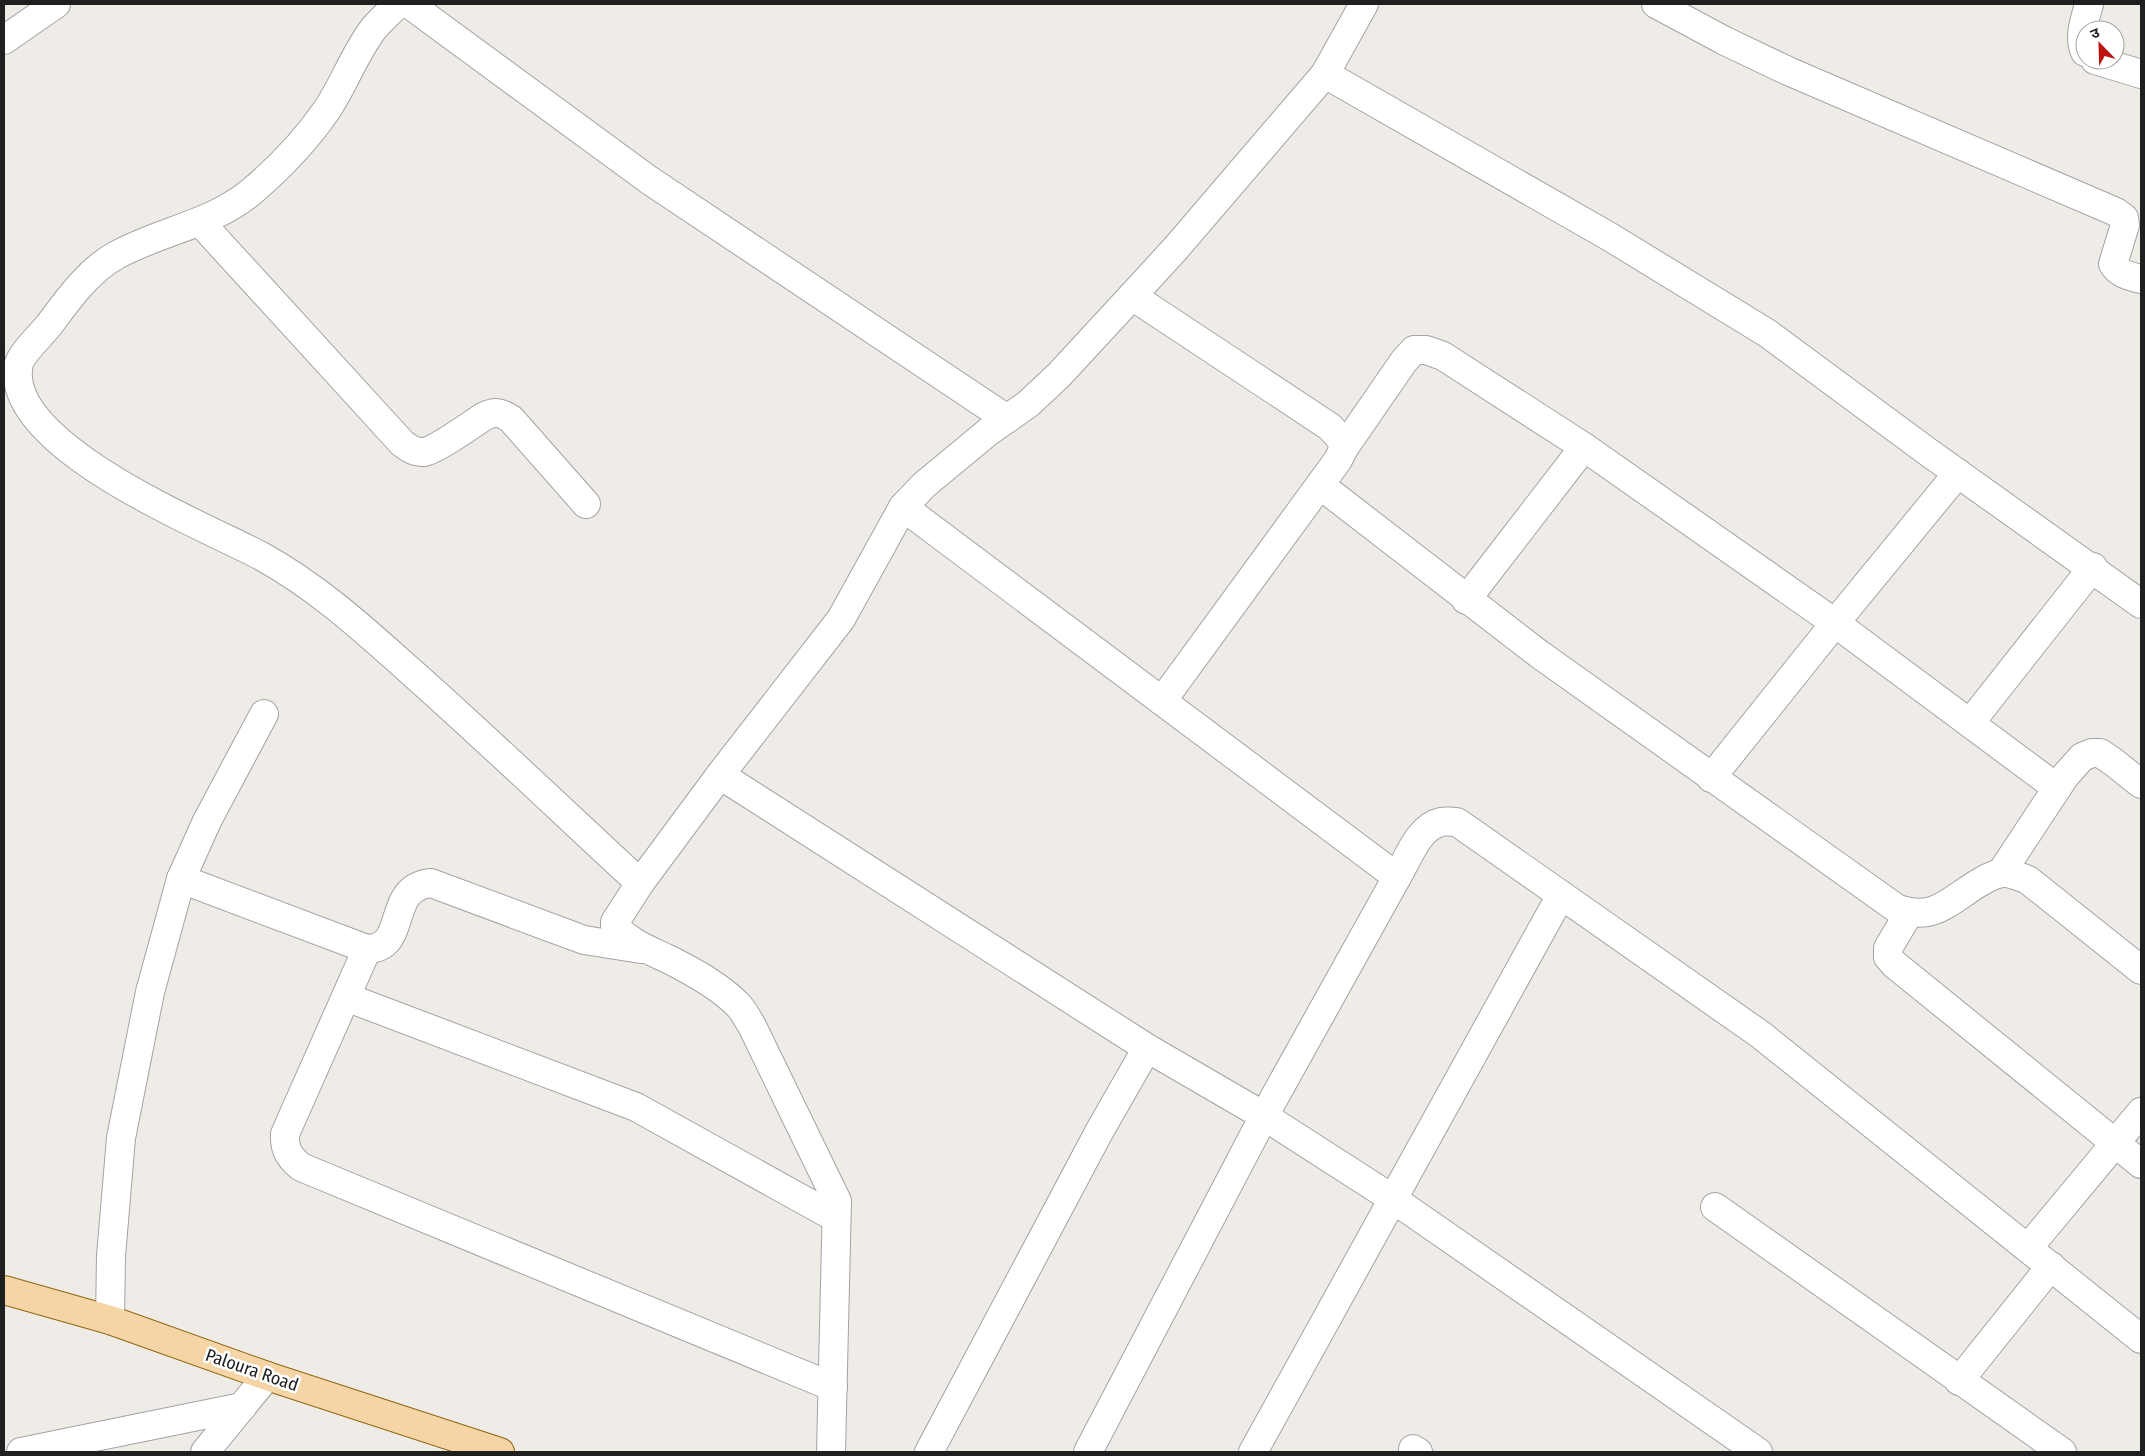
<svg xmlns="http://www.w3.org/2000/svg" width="2145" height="1456" viewBox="0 0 2145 1456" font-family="'Fira Sans Condensed','Noto Sans Devanagari',sans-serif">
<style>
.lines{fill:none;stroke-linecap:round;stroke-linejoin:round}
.minor-casing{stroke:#a3a3a3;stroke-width:30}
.major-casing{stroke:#8f650c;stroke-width:30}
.minor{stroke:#fff;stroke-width:28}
.major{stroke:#f5d4a6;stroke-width:28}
.labels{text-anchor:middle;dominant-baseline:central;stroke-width:5;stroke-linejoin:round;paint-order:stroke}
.street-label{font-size:18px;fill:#1f1f1f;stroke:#fff}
</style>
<rect width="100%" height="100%" fill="#efece7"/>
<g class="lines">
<defs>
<g id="minor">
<path d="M 398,4 C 390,12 381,20 374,28 C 354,54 344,85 326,111 C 306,140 278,169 251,192 C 211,225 159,231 115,256 C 87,272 68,300 49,325 C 41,335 23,352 19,363 C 0,445 207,527 261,556 C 316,586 362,628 408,669 C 487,739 563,812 640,883"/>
<path d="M 409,4 L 649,180 L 1007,419"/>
<path d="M 1656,4 L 1725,41 L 1788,71 L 2116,212 L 2124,218 L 2125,225 L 2113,264 C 2120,275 2130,276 2141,279"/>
<path d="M 4,40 L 56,4"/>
<path d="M 2085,52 C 2078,36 2085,20 2089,4"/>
<path d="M 2095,60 L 2141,74"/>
<path d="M 1325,74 L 1610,237 L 1767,333 L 1928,452 L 2141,604"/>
<path d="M 200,222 L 402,443 C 408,448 415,453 424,452 C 436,450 471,425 483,417 C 495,411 500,412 511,419 L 586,504"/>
<path d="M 1132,296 L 1330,427 L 1340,438 L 1344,448 L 1338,460 L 1162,701"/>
<path d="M 1344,448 L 1404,361 L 1414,350 L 1426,350 L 1443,356 L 1584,447 L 1835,623 L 2057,788"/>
<path d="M 1320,485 L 1539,654 L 1896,908 C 1932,922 1947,903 1977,884 C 1984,880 1993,874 2002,873 C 2011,872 2020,877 2028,880 L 2141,970"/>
<path d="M 903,507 L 1397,877 C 1408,859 1418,827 1441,822 C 1446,821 1453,822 1457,822 L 1761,1035 L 2141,1339"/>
<path d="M 1466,600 L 1584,447"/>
<path d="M 1970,723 L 2093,567"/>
<path d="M 720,775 L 1147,1048 L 1264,1116 L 1393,1199 L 1758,1452"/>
<path d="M 1711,778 L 1835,623 L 1958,473"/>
<path d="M 2001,873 L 2065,776 L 2082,757 L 2092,753 L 2100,753 L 2112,761 L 2141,784"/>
<path d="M 181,879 L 367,949 C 410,948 384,888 431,883 L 584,940 L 641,949"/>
<path d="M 1909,913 L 1888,948 L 1888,957 L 1894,964 L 2141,1164"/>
<path d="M 367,949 L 285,1134 C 284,1149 289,1157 301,1167 L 833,1387"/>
<path d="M 346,997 L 636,1107 L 836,1218"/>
<path d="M 1715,1207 L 2062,1452"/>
<path d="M 2028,1248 L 2141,1112"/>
<path d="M 110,1320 L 111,1256 L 121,1138 L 150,992 L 181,879 L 207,821 L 264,714"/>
<path d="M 1959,1381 L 2051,1266"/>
<path d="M 1413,1449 L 1418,1452"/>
<path d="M 21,1452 L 242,1407"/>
<path d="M 205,1452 L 267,1376"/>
<path d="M 831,1452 L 837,1201 L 752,1026 C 748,1019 744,1012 739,1006 C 720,986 692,971 668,959 C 647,949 632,944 615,927 L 615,922 L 640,883 L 720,775 L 841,619 L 903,507 L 924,485 L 988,432 L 1028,404 L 1059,375 L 1132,296 L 1176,248 L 1325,74 L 1364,4"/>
<path d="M 929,1452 L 1099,1132 L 1147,1048"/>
<path d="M 1088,1452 L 1264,1116 L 1397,877"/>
<path d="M 1253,1452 L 1561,895"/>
</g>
<path id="major" d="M 4,1290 L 110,1320 L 267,1376 L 500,1452"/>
</defs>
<use href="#minor" class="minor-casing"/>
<use href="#major" class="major-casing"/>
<use href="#minor" class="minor"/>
<use href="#major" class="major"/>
</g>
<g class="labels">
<g class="street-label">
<text transform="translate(252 1370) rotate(19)">Paloura Road</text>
</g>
</g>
<rect width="2145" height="1456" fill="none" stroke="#1f1f1f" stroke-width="10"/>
<g transform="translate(2100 45) rotate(337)"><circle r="24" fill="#ffffff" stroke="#a5a5a5"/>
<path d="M0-4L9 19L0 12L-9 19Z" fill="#bf1110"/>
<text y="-8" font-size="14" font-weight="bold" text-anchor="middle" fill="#1f1f1f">उ</text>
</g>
</svg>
